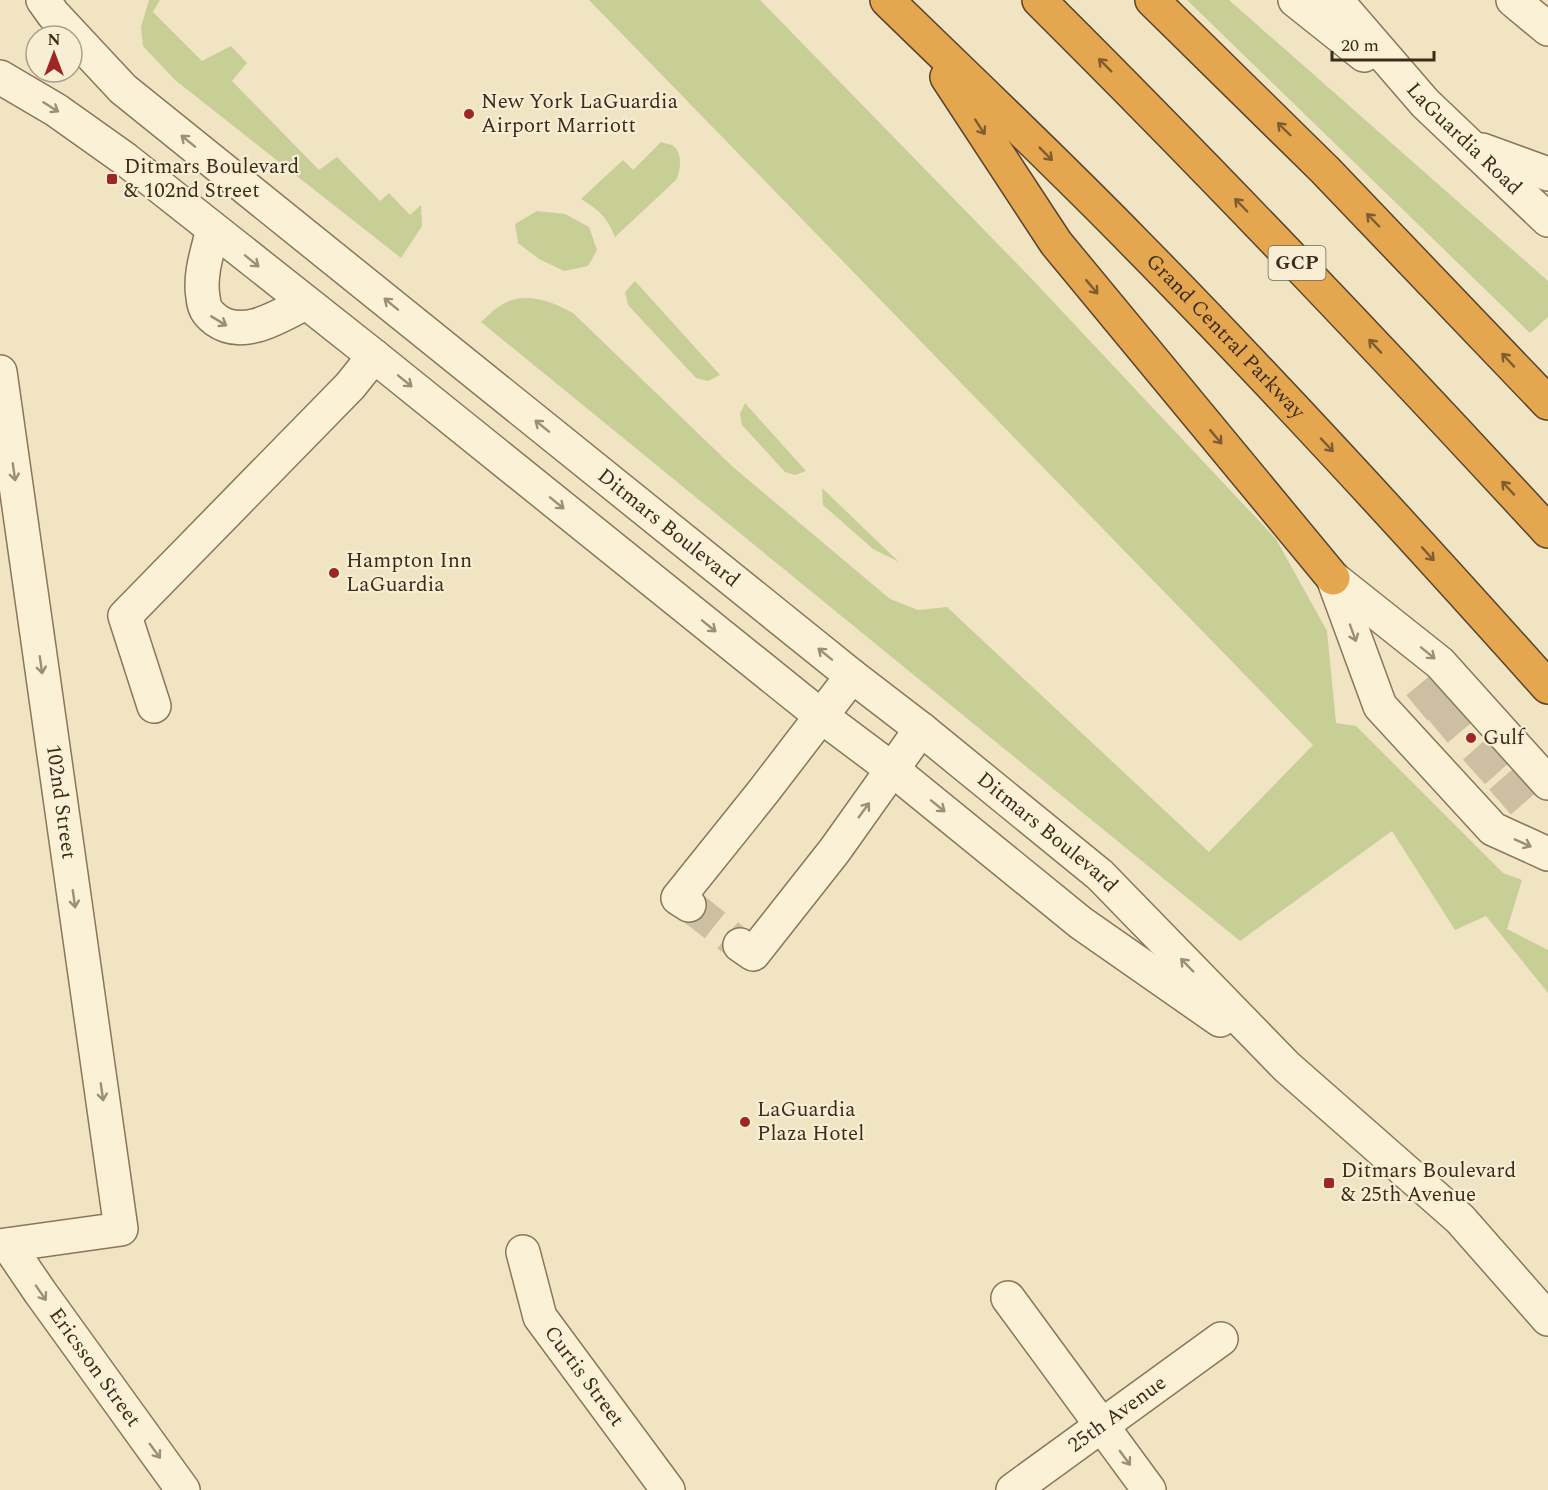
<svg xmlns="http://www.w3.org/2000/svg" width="1548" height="1490" viewBox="0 0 1548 1490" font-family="Spectral,serif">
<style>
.green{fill:#c7cf96}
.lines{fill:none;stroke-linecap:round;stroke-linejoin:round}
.minor-tunnel{stroke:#cdbfa2;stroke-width:33;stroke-dasharray:33 16;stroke-linecap:butt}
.minor-casing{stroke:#8c7558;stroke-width:36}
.highway-casing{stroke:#59432d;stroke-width:36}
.minor{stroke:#fbf1d7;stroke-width:33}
.highway{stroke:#e4a64f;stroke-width:33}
.oneway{stroke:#7f5d31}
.oneway2{stroke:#9b8e7a}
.poi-dot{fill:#9e2625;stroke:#f7eed3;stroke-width:2}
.labels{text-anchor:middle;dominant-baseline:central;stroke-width:4.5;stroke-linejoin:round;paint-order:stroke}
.shield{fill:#f7eed3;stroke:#736654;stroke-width:1.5}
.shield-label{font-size:20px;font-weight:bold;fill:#3b2c1d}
.poi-label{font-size:21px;fill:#3b2c1d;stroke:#f7eed3;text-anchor:start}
.street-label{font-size:21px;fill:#3b2c1d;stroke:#f7eed3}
</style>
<rect width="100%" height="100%" fill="#f1e4c3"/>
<g class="green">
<path d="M 149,0 L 160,0 L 153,12 L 202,61 L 231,46 L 247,63 L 232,81 L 319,170 L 337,157 L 380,201 L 389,193 L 410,215 L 421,205 L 422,226 L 401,258 L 175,80 L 143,46 L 141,27 Z"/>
<path d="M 589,0 L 760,0 L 1029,276 L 1276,539 L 1327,631 L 1336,723 L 1356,726 L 1503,873 L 1522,880 L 1507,929 L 1548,950 L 1548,993 L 1486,916 L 1455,930 L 1392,831 L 1240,941 L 481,322 C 487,317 493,310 500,306 C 523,290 551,301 573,313 L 733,467 L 890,599 L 918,610 L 947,607 L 1209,852 L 1313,745 Z"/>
<path d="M 1187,0 L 1229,0 L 1548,281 L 1548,317 L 1530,333 Z"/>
<path d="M 661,142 C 664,143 668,144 672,145 C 683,152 681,170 676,180 L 615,237 C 607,217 599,210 581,199 L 623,160 L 633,170 Z"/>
<path d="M 537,211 L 565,214 L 589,227 L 597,250 L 588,266 L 564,271 L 539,259 L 518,243 L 515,224 Z"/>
<path d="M 635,281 L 720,375 L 708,381 L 696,378 L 628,305 L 625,292 Z"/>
<path d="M 745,403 L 806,471 L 795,475 L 785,472 L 742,425 L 740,414 Z"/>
<path d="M 822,488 L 899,562 L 873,549 L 823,505 Z"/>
</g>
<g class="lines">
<g class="minor-tunnel">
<path d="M 1417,708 L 1448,682"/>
<path d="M 1437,730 L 1468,704"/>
<path d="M 1474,772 L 1504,745"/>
<path d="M 1500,802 L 1531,775"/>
<path d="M 689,905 L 740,945"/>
</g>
<defs>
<g id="minor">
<path id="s1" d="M 43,0 L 53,14 L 123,89 L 852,676 L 921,729 L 1100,875 L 1287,1067 L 1460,1219 L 1548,1319"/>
<path d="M 1295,0 L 1364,55"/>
<path id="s2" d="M 1336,0 L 1425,103 L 1548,220"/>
<path d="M 1513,0 L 1548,29"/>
<path d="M 0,77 L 56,110 L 125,159 L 374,356 L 821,716 L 893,770 L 1081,923 L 1220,1020"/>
<path d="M 1482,150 L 1548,174"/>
<path d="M 213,229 C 208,250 199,275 203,297 C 204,308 207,313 216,320 C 243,340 280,316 305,303"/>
<path id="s3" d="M 0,372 L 121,1229 L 0,1246"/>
<path d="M 1333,578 L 1380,706 L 1493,829 L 1548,854"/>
<path d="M 1333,578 L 1440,663 L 1548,783"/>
<path d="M 154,706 L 125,616 L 350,386 L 374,356"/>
<path d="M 689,905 L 678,898 L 763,792 L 852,676"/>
<path d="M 740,945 L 753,954 L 835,850 L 921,729"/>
<path id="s4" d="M 8,1245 L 40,1292 L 183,1490"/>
<path id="s5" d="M 523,1252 L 540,1317 L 668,1490"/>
<path d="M 1008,1298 L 1149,1490"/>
<path id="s6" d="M 1013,1490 L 1221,1339"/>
</g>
<g id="highway">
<path id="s7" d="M 887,0 C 969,80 1053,159 1133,241 C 1276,386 1413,536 1548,687"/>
<path d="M 1039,0 C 1213,173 1382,351 1548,531"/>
<path d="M 1152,0 L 1325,170 L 1548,403"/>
<path d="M 947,77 L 1056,243 L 1333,578"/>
</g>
</defs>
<use href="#minor" class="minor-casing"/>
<use href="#highway" class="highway-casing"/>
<use href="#minor" class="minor"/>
<use href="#highway" class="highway"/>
</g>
<defs><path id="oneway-shaft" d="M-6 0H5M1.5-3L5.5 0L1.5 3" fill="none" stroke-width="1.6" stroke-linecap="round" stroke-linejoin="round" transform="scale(1.5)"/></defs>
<g class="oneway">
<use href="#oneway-shaft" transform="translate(1105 65) rotate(-135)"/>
<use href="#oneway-shaft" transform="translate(980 127) rotate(57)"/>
<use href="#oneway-shaft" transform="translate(1284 129) rotate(-136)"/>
<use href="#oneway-shaft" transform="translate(1046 154) rotate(45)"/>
<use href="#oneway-shaft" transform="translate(1241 205) rotate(-134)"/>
<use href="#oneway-shaft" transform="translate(1373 220) rotate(-134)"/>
<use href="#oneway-shaft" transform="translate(1092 287) rotate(50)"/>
<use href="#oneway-shaft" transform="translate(1375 346) rotate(-133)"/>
<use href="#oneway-shaft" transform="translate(1508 360) rotate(-133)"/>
<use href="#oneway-shaft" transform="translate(1216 437) rotate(50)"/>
<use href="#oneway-shaft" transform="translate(1327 445) rotate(47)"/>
<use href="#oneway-shaft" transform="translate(1508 488) rotate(-133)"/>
<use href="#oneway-shaft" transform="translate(1428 554) rotate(48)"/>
</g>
<g class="oneway2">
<use href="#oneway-shaft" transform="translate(51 107) rotate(32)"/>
<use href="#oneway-shaft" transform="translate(188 141) rotate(-141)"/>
<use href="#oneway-shaft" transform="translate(252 261) rotate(39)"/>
<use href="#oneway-shaft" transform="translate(391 304) rotate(-141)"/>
<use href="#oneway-shaft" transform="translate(219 321) rotate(31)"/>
<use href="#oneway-shaft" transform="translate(405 381) rotate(39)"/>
<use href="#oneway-shaft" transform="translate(542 426) rotate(-141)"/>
<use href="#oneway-shaft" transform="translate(14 472) rotate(82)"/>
<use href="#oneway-shaft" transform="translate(557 503) rotate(39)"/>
<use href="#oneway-shaft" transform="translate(709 626) rotate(39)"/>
<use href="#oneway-shaft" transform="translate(1353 633) rotate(70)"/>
<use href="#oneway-shaft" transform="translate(1428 653) rotate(39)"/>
<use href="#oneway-shaft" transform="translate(825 654) rotate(-141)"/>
<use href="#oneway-shaft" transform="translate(41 665) rotate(82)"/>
<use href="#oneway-shaft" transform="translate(938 806) rotate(39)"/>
<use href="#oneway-shaft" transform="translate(864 810) rotate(-54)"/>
<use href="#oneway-shaft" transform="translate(1523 843) rotate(24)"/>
<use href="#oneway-shaft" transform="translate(74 899) rotate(82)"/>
<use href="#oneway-shaft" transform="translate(1187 965) rotate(-134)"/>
<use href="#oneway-shaft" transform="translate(102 1092) rotate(82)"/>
<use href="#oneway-shaft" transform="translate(41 1293) rotate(55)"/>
<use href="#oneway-shaft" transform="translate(155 1451) rotate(54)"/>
<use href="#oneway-shaft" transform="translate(1125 1458) rotate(54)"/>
</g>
<g class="poi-dot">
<circle cx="469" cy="114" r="6"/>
<rect x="106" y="173" width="12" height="12" rx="3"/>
<circle cx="334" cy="573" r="6"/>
<circle cx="1471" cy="738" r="6"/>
<circle cx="745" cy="1122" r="6"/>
<rect x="1323" y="1177" width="12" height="12" rx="3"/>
</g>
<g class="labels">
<rect class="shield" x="1268.5" y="246" width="57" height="34" rx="4.5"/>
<g class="shield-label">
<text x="1297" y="263">GCP</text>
</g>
<g class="poi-label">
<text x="481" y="102">New York LaGuardia<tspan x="481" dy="24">Airport Marriott</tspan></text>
<text x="124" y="167">Ditmars Boulevard<tspan x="124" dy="24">&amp; 102nd Street</tspan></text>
<text x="346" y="561">Hampton Inn<tspan x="346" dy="24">LaGuardia</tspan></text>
<text x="1483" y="738">Gulf</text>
<text x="757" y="1110">LaGuardia<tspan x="757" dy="24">Plaza Hotel</tspan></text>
<text x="1341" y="1171">Ditmars Boulevard<tspan x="1341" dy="24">&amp; 25th Avenue</tspan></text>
</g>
<g class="street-label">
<text stroke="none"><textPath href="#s2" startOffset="189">LaGuardia Road</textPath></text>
<text stroke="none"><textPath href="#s7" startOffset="477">Grand Central Parkway</textPath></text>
<text stroke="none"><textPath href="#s1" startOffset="820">Ditmars Boulevard</textPath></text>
<text stroke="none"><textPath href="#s3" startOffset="434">102nd Street</textPath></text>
<text stroke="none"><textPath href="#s1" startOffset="1306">Ditmars Boulevard</textPath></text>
<text stroke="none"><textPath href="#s4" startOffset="150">Ericsson Street</textPath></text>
<text stroke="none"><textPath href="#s5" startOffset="141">Curtis Street</textPath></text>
<text stroke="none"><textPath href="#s6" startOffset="129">25th Avenue</textPath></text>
</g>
</g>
<g transform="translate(54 54)"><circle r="28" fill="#f7eed3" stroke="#aca08a" stroke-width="1.5"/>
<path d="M0-4.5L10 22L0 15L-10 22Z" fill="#9e2625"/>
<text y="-9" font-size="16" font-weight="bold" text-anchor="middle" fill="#3b2c1d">N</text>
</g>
<path d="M1332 51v9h102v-9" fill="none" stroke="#3b2c1d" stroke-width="3"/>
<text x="1341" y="51" font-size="18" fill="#3b2c1d" stroke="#f7eed3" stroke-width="4.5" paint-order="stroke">20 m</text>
</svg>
